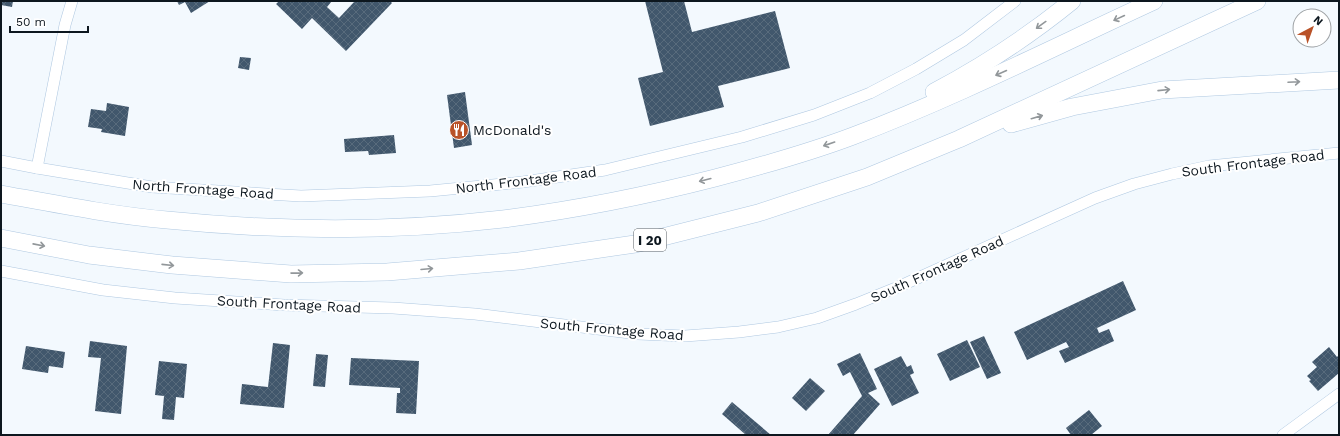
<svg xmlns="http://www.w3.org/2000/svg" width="1340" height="436" viewBox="0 0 1340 436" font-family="'Work Sans',sans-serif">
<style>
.building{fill:url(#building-cross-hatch)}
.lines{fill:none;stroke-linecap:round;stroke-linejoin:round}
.minor-casing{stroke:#afc8e1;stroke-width:12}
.highway-casing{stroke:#afc8e1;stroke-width:18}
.minor{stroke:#fff;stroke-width:11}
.highway{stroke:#fff;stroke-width:17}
.oneway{stroke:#92979a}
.labels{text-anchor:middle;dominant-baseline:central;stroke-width:4;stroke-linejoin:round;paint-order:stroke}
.shield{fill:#fff;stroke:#565d62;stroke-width:1}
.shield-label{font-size:13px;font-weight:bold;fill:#0d171f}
.poi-label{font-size:14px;fill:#0d171f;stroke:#fff;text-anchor:start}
.street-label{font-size:14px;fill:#0d171f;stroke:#fff}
</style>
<defs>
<pattern id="building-cross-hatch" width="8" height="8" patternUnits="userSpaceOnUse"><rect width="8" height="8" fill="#41576c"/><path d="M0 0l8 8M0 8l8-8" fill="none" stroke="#586b7c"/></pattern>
</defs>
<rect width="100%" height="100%" fill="#f3f9fe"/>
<g class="building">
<path d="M 1,1 L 13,1 L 12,7 L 1,5 Z"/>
<path d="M 177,1 L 210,1 L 191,13 L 185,2 L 179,5 Z"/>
<path d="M 279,1 L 332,1 L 327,7 L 339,18 L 355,1 L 390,1 L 392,3 L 346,51 L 312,18 L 302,29 L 276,4 Z"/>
<path d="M 645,1 L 684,1 L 692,32 L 775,11 L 790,68 L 718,86 L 724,107 L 650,126 L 638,78 L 663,72 Z"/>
<path d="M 240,57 L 251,58 L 249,70 L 238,68 Z"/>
<path d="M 465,92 L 472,145 L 454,148 L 447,95 Z"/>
<path d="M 107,103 L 129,107 L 125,136 L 101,132 L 102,129 L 88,127 L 91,109 L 106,111 Z"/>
<path d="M 394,135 L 396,153 L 369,155 L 368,151 L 345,152 L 344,139 Z"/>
<path d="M 1123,281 L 1136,310 L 1097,328 L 1099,333 L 1109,329 L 1114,341 L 1065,363 L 1059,351 L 1069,347 L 1066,342 L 1027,360 L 1014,332 Z"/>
<path d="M 984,336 L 1001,373 L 987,379 L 970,342 Z"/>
<path d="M 967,340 L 980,367 L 950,381 L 937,354 Z"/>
<path d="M 90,341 L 127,346 L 121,414 L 95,411 L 101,358 L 88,357 Z"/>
<path d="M 273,343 L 290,345 L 284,408 L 240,404 L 242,384 L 268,387 Z"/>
<path d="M 26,346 L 65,352 L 63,368 L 49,366 L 48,373 L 22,369 Z"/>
<path d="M 1329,347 L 1337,357 L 1339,355 L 1339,373 L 1318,391 L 1309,381 L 1311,380 L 1307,376 L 1317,367 L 1312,362 Z"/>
<path d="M 860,353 L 877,389 L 868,393 L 880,404 L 853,435 L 828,435 L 862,396 L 850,372 L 843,376 L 837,364 Z"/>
<path d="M 316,354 L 328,355 L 325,387 L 313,386 Z"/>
<path d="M 901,356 L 907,367 L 911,365 L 914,373 L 910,375 L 919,393 L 892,406 L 874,369 Z"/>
<path d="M 351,358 L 419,361 L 416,414 L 396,413 L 397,393 L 400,393 L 400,388 L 349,385 Z"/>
<path d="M 159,361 L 187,364 L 184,398 L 176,397 L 174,420 L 162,419 L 164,396 L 155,395 Z"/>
<path d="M 810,378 L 825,391 L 806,411 L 792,398 Z"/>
<path d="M 732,402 L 771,435 L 746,435 L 722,414 Z"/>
<path d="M 1089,410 L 1102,426 L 1091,435 L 1071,435 L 1066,428 Z"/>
</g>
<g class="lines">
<defs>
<g id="minor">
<path d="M 1,161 L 37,168 L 152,187 L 301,196 L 430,191 L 523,182 L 605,170 L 742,137 L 814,115 L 870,93 L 916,69 L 964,40 L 1015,1"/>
<path d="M 37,168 L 65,25 L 72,1"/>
<path d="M 1,271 L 103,290 L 175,298 L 284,305 L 393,308 L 475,314 L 638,334 L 685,336 L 739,332 L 778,327 L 817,318 L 856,304 L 898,287 L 1095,198 L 1134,184 L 1172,174 L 1209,166 L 1339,153"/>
<path d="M 1283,435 L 1339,394"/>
</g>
<g id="highway">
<path d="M 934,92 C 983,66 1029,36 1072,1"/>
<path d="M 1011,124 L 1072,107 L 1162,90 L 1339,80"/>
<path d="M 1,194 C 56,204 111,215 167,220 C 277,231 393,232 503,219 C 574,210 645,196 715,178 C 761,166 808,153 853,136 C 956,97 1054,47 1154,1"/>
<path d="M 1,238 L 89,255 L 172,265 L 291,274 L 387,272 L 519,261 L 635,244 L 758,213 L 867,177 L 959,139 L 1257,1"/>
</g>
</defs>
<use href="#minor" class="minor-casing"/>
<use href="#highway" class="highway-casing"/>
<use href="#minor" class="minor"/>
<use href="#highway" class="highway"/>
</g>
<defs><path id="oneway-shaft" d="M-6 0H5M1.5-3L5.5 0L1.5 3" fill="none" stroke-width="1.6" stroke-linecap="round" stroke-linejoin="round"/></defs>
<g class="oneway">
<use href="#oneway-shaft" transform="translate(1119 18) rotate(155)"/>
<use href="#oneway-shaft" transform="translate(1041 25) rotate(144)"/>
<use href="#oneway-shaft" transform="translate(1001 73) rotate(156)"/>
<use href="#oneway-shaft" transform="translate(1294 82) rotate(-3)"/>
<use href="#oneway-shaft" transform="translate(1164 90) rotate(-6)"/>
<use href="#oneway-shaft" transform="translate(1037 117) rotate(-16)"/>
<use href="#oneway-shaft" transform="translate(829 144) rotate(161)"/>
<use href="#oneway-shaft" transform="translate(705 180) rotate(166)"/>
<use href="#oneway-shaft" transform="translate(39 245) rotate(11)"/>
<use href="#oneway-shaft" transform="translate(168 265) rotate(6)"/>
<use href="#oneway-shaft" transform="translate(427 269) rotate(-5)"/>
<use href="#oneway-shaft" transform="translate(297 273) rotate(-1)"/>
</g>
<defs>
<symbol id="restaurant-disc" viewBox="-11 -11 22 22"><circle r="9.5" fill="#b95228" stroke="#fff"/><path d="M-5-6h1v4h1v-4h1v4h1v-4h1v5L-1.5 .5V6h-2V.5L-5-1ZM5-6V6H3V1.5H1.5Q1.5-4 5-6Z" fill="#fff"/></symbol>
</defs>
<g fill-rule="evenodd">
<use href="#restaurant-disc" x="448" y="119" width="22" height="22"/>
</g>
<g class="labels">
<rect class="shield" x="634" y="229" width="32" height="22" rx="3"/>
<g class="shield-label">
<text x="650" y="240">I 20</text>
</g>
<g class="poi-label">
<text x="473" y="130">McDonald's</text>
</g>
<g class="street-label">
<text transform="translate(1253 163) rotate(-7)">South Frontage Road</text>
<text transform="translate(526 180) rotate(-7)">North Frontage Road</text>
<text transform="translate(203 189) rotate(4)">North Frontage Road</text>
<text transform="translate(937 269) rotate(-24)">South Frontage Road</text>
<text transform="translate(289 304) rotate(3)">South Frontage Road</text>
<text transform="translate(612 329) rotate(5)">South Frontage Road</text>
</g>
</g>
<rect width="1340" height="436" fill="none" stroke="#0d171f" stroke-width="4"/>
<g transform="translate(1312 28) rotate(41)"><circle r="19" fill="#ffffff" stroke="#9ea2a5"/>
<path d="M0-3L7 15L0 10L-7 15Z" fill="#b95228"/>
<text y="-6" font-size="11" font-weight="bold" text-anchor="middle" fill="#0d171f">N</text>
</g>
<path d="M10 26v6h78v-6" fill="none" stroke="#0d171f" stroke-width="2"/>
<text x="16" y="26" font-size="12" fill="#0d171f" stroke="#ffffff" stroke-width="3" paint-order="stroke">50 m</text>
</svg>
